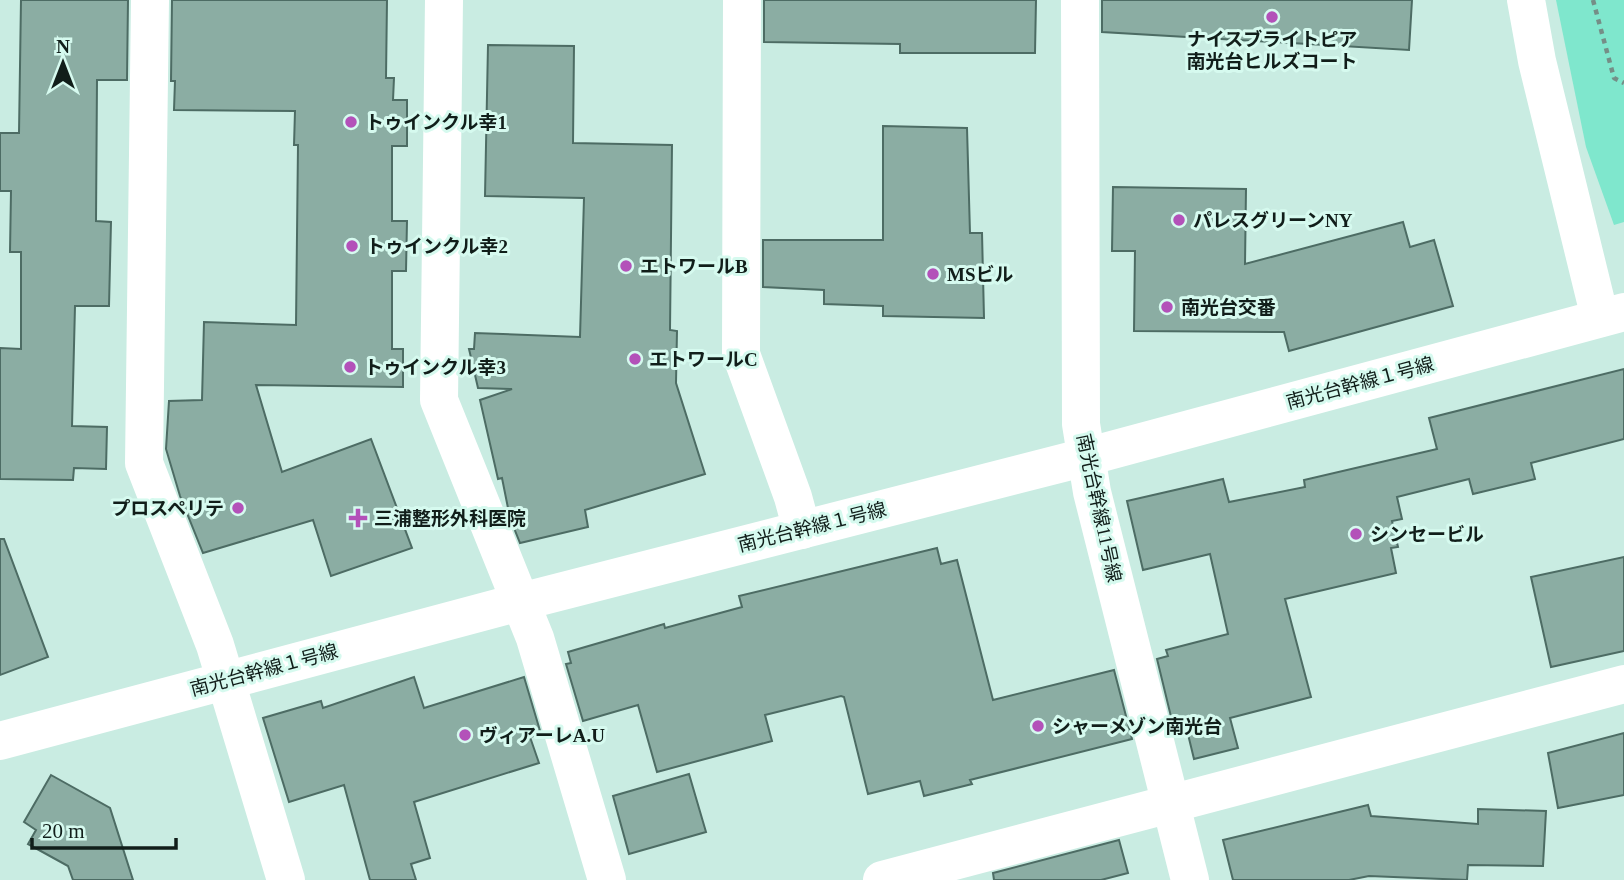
<svg xmlns="http://www.w3.org/2000/svg" width="1624" height="880" viewBox="0 0 1624 880" font-family="'Times New Roman','Noto Sans JP',serif">
<style>
.green{fill:#7fe7cd}
.building{fill:#8bada3;stroke:#4d6c64;stroke-width:2}
.lines{fill:none;stroke-linecap:round;stroke-linejoin:round}
.path{stroke:#758e87;stroke-width:4.5;stroke-dasharray:5 5;stroke-linecap:butt}
.minor{stroke:#fff;stroke-width:38}
.tertiary{stroke:#fff;stroke-width:38}
.poi-dot{fill:#b351b9;stroke:#d6faef;stroke-width:2.5}
.labels{text-anchor:middle;dominant-baseline:central;stroke-width:6;stroke-linejoin:round;paint-order:stroke}
.poi-label{font-size:19px;font-weight:bold;fill:#111e1a;stroke:#d6faef;text-anchor:start}
.street-label{font-size:19px;fill:#111e1a;stroke:#d6faef}
</style>
<rect width="100%" height="100%" fill="#c9ece2"/>
<path class="green" d="M 1556,0 L 1624,0 L 1624,222 L 1614,225 L 1586,147 Z"/>
<g class="building">
<path d="M 21,0 L 128,0 L 127,80 L 97,80 L 96,221 L 111,222 L 109,306 L 75,306 L 72,426 L 107,427 L 106,469 L 74,468 L 73,480 L 0,479 L 0,348 L 21,349 L 21,252 L 10,252 L 11,191 L 0,191 L 0,133 L 19,133 Z"/>
<path d="M 172,0 L 387,0 L 386,78 L 394,78 L 393,100 L 407,100 L 407,146 L 392,146 L 392,221 L 407,221 L 406,271 L 392,271 L 392,349 L 403,349 L 403,387 L 256,385 L 282,472 L 371,439 L 412,548 L 331,576 L 313,520 L 203,553 L 180,496 L 166,449 L 169,401 L 202,400 L 204,322 L 296,325 L 298,145 L 294,145 L 295,111 L 174,110 L 175,81 L 171,81 Z"/>
<path d="M 764,0 L 1036,0 L 1035,53 L 900,53 L 900,44 L 764,42 Z"/>
<path d="M 1102,0 L 1412,0 L 1409,50 L 1102,32 Z"/>
<path d="M 488,45 L 574,46 L 573,143 L 672,145 L 670,330 L 677,331 L 676,383 L 705,474 L 585,510 L 588,527 L 520,543 L 510,518 L 502,478 L 498,479 L 480,400 L 512,389 L 478,388 L 469,349 L 474,349 L 475,333 L 580,337 L 584,198 L 485,196 Z"/>
<path d="M 883,126 L 967,128 L 970,233 L 982,233 L 984,318 L 883,316 L 883,306 L 824,304 L 824,290 L 763,287 L 763,240 L 883,240 Z"/>
<path d="M 1113,187 L 1246,189 L 1245,264 L 1403,222 L 1410,247 L 1434,240 L 1453,306 L 1289,351 L 1284,332 L 1134,331 L 1135,251 L 1112,251 Z"/>
<path d="M 1624,369 L 1624,439 L 1531,463 L 1535,479 L 1473,494 L 1469,479 L 1397,497 L 1402,519 L 1392,521 L 1398,547 L 1391,548 L 1396,573 L 1285,599 L 1311,697 L 1230,718 L 1238,748 L 1194,759 L 1186,726 L 1174,729 L 1157,659 L 1168,656 L 1166,650 L 1228,634 L 1210,554 L 1143,570 L 1127,501 L 1223,479 L 1229,502 L 1305,487 L 1304,480 L 1437,449 L 1429,418 Z"/>
<path d="M 0,539 L 4,539 L 48,657 L 0,675 Z"/>
<path d="M 937,548 L 941,564 L 957,560 L 993,700 L 1114,670 L 1132,739 L 970,780 L 972,784 L 924,796 L 920,781 L 868,794 L 844,697 L 841,696 L 765,715 L 772,741 L 657,772 L 638,705 L 583,721 L 566,664 L 571,663 L 568,652 L 664,624 L 665,628 L 742,607 L 739,596 Z"/>
<path d="M 1624,557 L 1624,651 L 1551,667 L 1531,577 Z"/>
<path d="M 414,677 L 424,708 L 524,677 L 541,734 L 530,737 L 539,763 L 414,802 L 430,858 L 411,864 L 416,880 L 370,880 L 344,785 L 289,802 L 263,718 L 321,701 L 323,708 Z"/>
<path d="M 1624,733 L 1624,795 L 1558,808 L 1548,753 Z"/>
<path d="M 689,774 L 706,832 L 629,854 L 613,796 Z"/>
<path d="M 51,775 L 110,808 L 133,880 L 73,880 L 68,866 L 28,844 L 36,830 L 24,822 Z"/>
<path d="M 1368,805 L 1371,816 L 1478,824 L 1478,809 L 1546,811 L 1543,866 L 1468,865 L 1467,880 L 1369,876 L 1349,880 L 1233,880 L 1223,840 Z"/>
<path d="M 1119,840 L 1128,873 L 1101,880 L 994,880 L 993,873 Z"/>
</g>
<g class="lines">
<path class="path" d="M 1593,0 L 1614,78 L 1624,83"/>
<g class="minor">
<path d="M 150,0 L 144,463 L 215,645 L 286,880"/>
<path d="M 444,0 L 439,400 L 535,638 L 607,880"/>
<path d="M 742,0 L 741,354 L 793,497 L 802,530"/>
<path d="M 882,880 L 1624,684"/>
</g>
<g class="tertiary">
<path d="M 1080,0 L 1081,424 L 1092,492 L 1190,880"/>
<path d="M 1526,0 L 1537,61 L 1600,318"/>
<path d="M 0,741 L 520,602 L 1086,457 L 1624,312"/>
</g>
</g>
<g class="poi-dot">
<circle cx="1272" cy="17" r="7"/>
<circle cx="351" cy="122" r="7"/>
<circle cx="1179" cy="220" r="7"/>
<circle cx="352" cy="246" r="7"/>
<circle cx="626" cy="266" r="7"/>
<circle cx="933" cy="274" r="7"/>
<circle cx="1167" cy="307" r="7"/>
<circle cx="635" cy="359" r="7"/>
<circle cx="350" cy="367" r="7"/>
<circle cx="238" cy="508" r="7"/>
<path d="M354.5 507.5h7v7h7v7h-7v7h-7v-7h-7v-7h7z"/>
<circle cx="1356" cy="534" r="7"/>
<circle cx="1038" cy="726" r="7"/>
<circle cx="465" cy="735" r="7"/>
</g>
<g class="labels">
<g class="poi-label">
<text x="1272" y="39" text-anchor="middle">ナイスブライトピア<tspan x="1272" dy="22">南光台ヒルズコート</tspan></text>
<text x="365" y="122">トゥインクル幸1</text>
<text x="1193" y="220">パレスグリーンNY</text>
<text x="366" y="246">トゥインクル幸2</text>
<text x="640" y="266">エトワールB</text>
<text x="947" y="274">MSビル</text>
<text x="1181" y="307">南光台交番</text>
<text x="649" y="359">エトワールC</text>
<text x="364" y="367">トゥインクル幸3</text>
<text x="224" y="508" text-anchor="end">プロスペリテ</text>
<text x="374" y="518">三浦整形外科医院</text>
<text x="1370" y="534">シンセービル</text>
<text x="1052" y="726">シャーメゾン南光台</text>
<text x="479" y="735">ヴィアーレA.U</text>
</g>
<g class="street-label">
<text transform="translate(1360 383) rotate(-15)">南光台幹線１号線</text>
<text transform="translate(1099 508) rotate(78)">南光台幹線11号線</text>
<text transform="translate(812 527) rotate(-14)">南光台幹線１号線</text>
<text transform="translate(264 670) rotate(-15)">南光台幹線１号線</text>
</g>
</g>
<g transform="translate(63 63)" stroke="#d6faef" stroke-width="5" paint-order="stroke">
<path d="M0-5L12 26L0 18L-12 26Z" fill="#111e1a"/>
<text y="-10" font-size="19" font-weight="bold" text-anchor="middle" fill="#111e1a">N</text>
</g>
<path d="M32 838v10h144v-10" fill="none" stroke="#111e1a" stroke-width="3.5"/>
<text x="42" y="838" font-size="21" fill="#111e1a" stroke="#d6faef" stroke-width="5" paint-order="stroke">20 m</text>
</svg>
